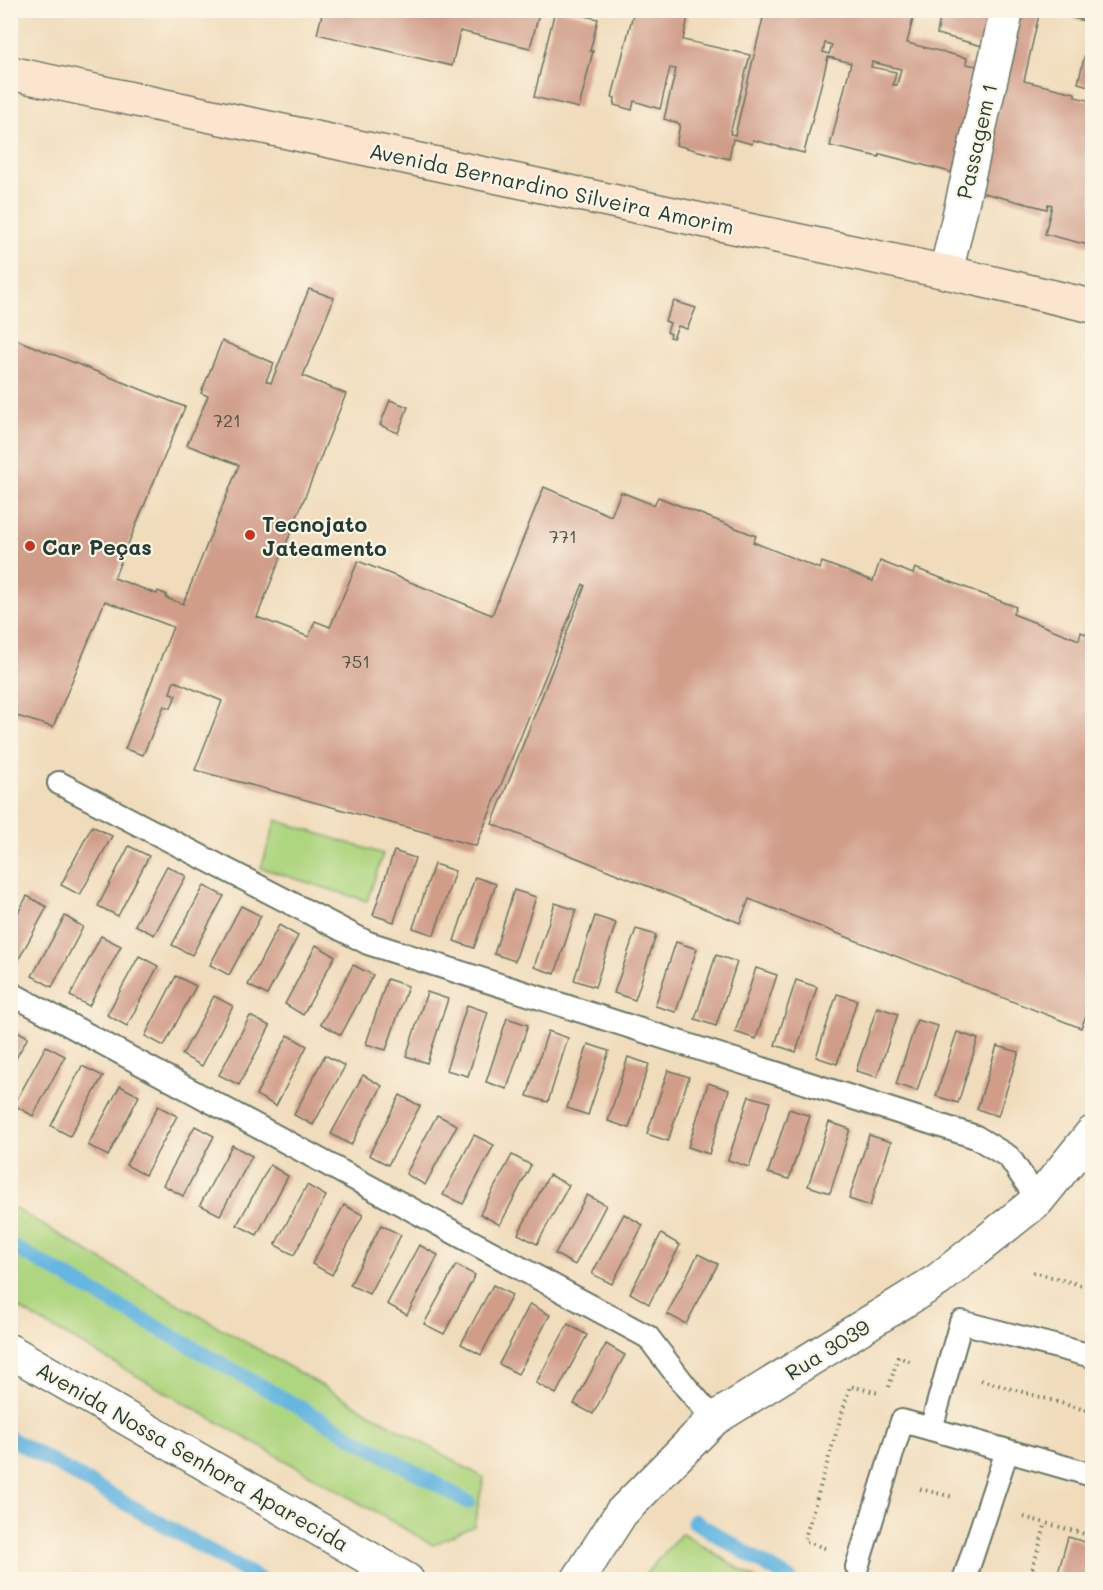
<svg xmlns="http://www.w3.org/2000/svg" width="1103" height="1590" viewBox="0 0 1103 1590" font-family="Mali,sans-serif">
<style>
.green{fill:#aed57f;stroke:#66895a;stroke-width:1.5}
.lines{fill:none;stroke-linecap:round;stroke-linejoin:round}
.stream{stroke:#65b6e0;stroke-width:15}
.building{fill:#d09d89;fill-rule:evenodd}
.service-casing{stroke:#687563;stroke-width:26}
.pedestrian-casing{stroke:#687563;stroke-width:36}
.minor-casing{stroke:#687563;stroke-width:36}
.secondary-casing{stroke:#687563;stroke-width:36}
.path{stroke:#687563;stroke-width:4;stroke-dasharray:1.5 4.5;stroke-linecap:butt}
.service{stroke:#fff;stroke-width:22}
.pedestrian{stroke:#fff;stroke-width:33}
.minor{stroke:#fff;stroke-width:33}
.secondary{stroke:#fce5cf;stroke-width:33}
.poi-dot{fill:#c8321e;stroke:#fcf5e5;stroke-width:2}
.labels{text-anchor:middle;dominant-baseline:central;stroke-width:4.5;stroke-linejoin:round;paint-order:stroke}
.number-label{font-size:18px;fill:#4b5549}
.street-label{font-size:21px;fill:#1f3d34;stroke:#fcf5e5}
.poi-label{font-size:21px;font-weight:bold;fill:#1f3d34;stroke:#fcf5e5;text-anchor:start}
</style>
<rect width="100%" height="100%" fill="#fcf5e5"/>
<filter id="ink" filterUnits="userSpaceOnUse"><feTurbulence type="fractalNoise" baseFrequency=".0167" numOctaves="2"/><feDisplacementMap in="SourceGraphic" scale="12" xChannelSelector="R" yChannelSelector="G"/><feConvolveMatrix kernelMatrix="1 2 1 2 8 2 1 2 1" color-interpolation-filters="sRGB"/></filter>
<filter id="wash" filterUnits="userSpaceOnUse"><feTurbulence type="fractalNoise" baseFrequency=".008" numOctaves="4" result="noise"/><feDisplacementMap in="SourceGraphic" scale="24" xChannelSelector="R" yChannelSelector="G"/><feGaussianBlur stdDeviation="1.35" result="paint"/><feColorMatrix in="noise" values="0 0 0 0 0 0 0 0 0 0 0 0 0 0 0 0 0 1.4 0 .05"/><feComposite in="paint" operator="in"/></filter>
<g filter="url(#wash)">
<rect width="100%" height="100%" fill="#f0dcbb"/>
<g class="green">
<path d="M 276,820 L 383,854 L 367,901 L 261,868 Z"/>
<path d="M 11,1206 L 105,1262 L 484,1478 L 474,1526 L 433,1545 L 11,1304 Z"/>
<path d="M 682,1533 L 756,1579 L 641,1579 Z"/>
</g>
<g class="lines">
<g class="stream">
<path d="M 10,1245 L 468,1502"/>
<path d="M 10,1438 L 261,1580"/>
<path d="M 694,1521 L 791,1580"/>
</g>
</g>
<g id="blocks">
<g class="building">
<path d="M 323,10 L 540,10 L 530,48 L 460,31 L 452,66 L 317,34 Z"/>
<path d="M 555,10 L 560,10 L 598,19 L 590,51 L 593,51 L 579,108 L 534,97 Z"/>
<path d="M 634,10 L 661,10 L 688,17 L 683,40 L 750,55 L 730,134 L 735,135 L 763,18 L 733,10 L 915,10 L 907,43 L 967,58 L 966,64 L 982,67 L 958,174 L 880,154 L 879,157 L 830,146 L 851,63 L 828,57 L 804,153 L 753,140 L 752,144 L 733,139 L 729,159 L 676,145 L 680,124 L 664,119 L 676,69 L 670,68 L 660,109 L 634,101 L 632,110 L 614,105 L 615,98 L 612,97 ZM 825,43 L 832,45 L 829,54 L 823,52 ZM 872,62 L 901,69 L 897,85 L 893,85 L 896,72 L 871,67 Z"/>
<path d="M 929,10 L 995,10 L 986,47 L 937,34 L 941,14 Z"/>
<path d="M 1020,10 L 1040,10 L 1024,81 L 1075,93 L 1075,97 L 1092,101 L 1092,246 L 1045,234 L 1052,205 L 1048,204 L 1047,209 L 980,192 Z"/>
<path d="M 1046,10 L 1092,10 L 1092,23 L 1046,11 Z"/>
<path d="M 1092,25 L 1092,87 L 1078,83 Z"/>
<path d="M 309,289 L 334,298 L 303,376 L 346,394 L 257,617 L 309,637 L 315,621 L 330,627 L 358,561 L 492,615 L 544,487 L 611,516 L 621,492 L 654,505 L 658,497 L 756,536 L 753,542 L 820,569 L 822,562 L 873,581 L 880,561 L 913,574 L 915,568 L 1016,607 L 1013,614 L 1079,640 L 1081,632 L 1092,637 L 1092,1002 L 1081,1028 L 749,899 L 740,923 L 492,824 L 585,586 L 583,584 L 476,846 L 195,770 L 222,701 L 174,681 L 170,693 L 176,695 L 171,708 L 164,706 L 143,755 L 125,749 L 173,627 L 105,601 L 53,727 L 10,714 L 10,337 L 185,407 L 114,578 L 157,594 L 158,591 L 167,595 L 166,598 L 183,604 L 239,465 L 187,445 L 208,396 L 201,393 L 222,341 L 274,363 L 266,381 L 271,383 Z"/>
<path d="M 674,301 L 696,308 L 687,329 L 678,326 L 673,338 L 670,337 L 671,334 L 667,332 L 670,323 L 665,321 Z"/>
<path d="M 390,400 L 408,407 L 398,433 L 380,425 Z"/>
<path d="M 92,826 L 112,836 L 80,895 L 61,885 Z"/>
<path d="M 129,846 L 149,856 L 118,916 L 98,906 Z"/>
<path d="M 394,851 L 415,858 L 394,922 L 373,915 Z"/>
<path d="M 434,864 L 455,871 L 434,935 L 413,928 Z"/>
<path d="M 167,866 L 186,876 L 154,935 L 135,925 Z"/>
<path d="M 475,877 L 496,884 L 474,948 L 454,941 Z"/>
<path d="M 204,886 L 224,896 L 192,955 L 172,945 Z"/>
<path d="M 514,890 L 536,897 L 515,961 L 494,954 Z"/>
<path d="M 27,896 L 47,907 L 15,966 L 10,964 L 10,928 Z"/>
<path d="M 555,903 L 576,910 L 555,974 L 534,967 Z"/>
<path d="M 241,906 L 261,916 L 229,975 L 210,965 Z"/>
<path d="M 65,916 L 83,927 L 52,987 L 32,976 Z"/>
<path d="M 595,916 L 616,923 L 595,987 L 574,980 Z"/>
<path d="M 279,925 L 298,936 L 267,995 L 248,985 Z"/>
<path d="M 636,929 L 656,935 L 635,1000 L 614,993 Z"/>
<path d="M 101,936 L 121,946 L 89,1006 L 70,996 Z"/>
<path d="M 676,942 L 697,949 L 676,1012 L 655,1006 Z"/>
<path d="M 316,945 L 335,956 L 303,1015 L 285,1004 Z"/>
<path d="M 716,955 L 737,962 L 716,1026 L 695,1019 Z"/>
<path d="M 139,956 L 158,966 L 127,1026 L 107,1015 Z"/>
<path d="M 353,965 L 373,975 L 341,1035 L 321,1024 Z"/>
<path d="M 756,968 L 777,975 L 756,1039 L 735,1032 Z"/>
<path d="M 176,976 L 196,986 L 164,1046 L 145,1036 Z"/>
<path d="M 387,979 L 408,986 L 386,1050 L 366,1044 Z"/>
<path d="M 796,980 L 817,987 L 796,1052 L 775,1045 Z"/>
<path d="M 427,992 L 448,999 L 427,1063 L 406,1056 Z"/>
<path d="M 837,994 L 857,1000 L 837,1064 L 816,1057 Z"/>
<path d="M 214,996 L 233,1006 L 202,1066 L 182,1055 Z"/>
<path d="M 467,1005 L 488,1012 L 468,1076 L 446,1070 Z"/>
<path d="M 877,1007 L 898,1014 L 877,1077 L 856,1071 Z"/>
<path d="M 250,1016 L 270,1026 L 239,1085 L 219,1075 Z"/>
<path d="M 507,1018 L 528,1025 L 507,1089 L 486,1082 Z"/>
<path d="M 917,1020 L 938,1026 L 917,1091 L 896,1084 Z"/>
<path d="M 10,1027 L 28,1037 L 10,1069 Z"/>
<path d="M 548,1031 L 568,1038 L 548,1102 L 527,1096 Z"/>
<path d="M 957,1032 L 978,1039 L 958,1103 L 936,1096 Z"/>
<path d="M 288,1035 L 307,1046 L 276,1106 L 256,1095 Z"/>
<path d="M 588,1044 L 609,1051 L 588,1115 L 567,1108 Z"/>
<path d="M 46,1046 L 65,1056 L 33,1116 L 14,1105 Z"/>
<path d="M 997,1046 L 1019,1052 L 998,1116 L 977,1109 Z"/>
<path d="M 325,1055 L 345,1066 L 313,1125 L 294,1115 Z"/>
<path d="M 628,1057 L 649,1064 L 629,1128 L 608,1121 Z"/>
<path d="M 82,1066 L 103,1076 L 70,1136 L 51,1126 Z"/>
<path d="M 668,1070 L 689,1077 L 668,1141 L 647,1134 Z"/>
<path d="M 363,1075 L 382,1086 L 351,1145 L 331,1134 Z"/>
<path d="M 708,1083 L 729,1090 L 709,1154 L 688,1147 Z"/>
<path d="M 120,1086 L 139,1096 L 108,1156 L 88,1145 Z"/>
<path d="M 400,1095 L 420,1106 L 388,1165 L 369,1155 Z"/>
<path d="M 749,1096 L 770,1102 L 749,1167 L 728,1160 Z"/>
<path d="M 158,1106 L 177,1116 L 145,1175 L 126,1165 Z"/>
<path d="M 789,1109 L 810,1116 L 789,1179 L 768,1173 Z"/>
<path d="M 437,1115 L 457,1125 L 425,1185 L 406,1174 Z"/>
<path d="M 829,1122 L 850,1129 L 830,1193 L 808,1186 Z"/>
<path d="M 195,1126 L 214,1136 L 183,1196 L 163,1185 Z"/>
<path d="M 474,1135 L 494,1145 L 463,1204 L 443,1195 Z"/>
<path d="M 869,1135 L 891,1142 L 870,1206 L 849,1199 Z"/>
<path d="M 232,1145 L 252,1156 L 220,1215 L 200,1205 Z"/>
<path d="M 512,1155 L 531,1165 L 500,1225 L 480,1214 Z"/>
<path d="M 270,1165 L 288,1176 L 257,1235 L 237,1225 Z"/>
<path d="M 549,1175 L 569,1185 L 537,1244 L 518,1234 Z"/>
<path d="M 307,1185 L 326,1196 L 294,1255 L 275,1245 Z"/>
<path d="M 587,1195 L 606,1205 L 575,1265 L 555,1254 Z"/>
<path d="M 344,1205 L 363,1215 L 332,1275 L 312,1264 Z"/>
<path d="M 624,1214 L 643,1225 L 612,1284 L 592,1274 Z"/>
<path d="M 381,1225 L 401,1235 L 369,1294 L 350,1285 Z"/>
<path d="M 661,1234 L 680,1245 L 649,1304 L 630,1293 Z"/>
<path d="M 419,1245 L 438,1255 L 407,1315 L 387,1304 Z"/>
<path d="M 698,1254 L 718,1264 L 686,1324 L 667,1314 Z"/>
<path d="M 456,1265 L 475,1275 L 444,1334 L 424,1324 Z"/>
<path d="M 493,1285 L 512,1295 L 481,1355 L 461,1344 Z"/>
<path d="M 530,1304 L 550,1315 L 518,1374 L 499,1364 Z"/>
<path d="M 568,1324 L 587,1335 L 556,1394 L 536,1383 Z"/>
<path d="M 606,1344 L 625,1355 L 593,1414 L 574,1404 Z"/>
<path d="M 1068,1537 L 1092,1544 L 1092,1580 L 1056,1580 Z"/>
</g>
</g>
</g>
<g filter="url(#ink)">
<use href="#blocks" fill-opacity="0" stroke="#687563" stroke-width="1.5"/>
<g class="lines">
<defs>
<g id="service">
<path d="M 59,783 L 368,943 L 976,1137 L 1009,1157 L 1038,1200"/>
<path d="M 10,993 L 648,1337 L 686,1387 L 714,1419"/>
<path d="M 1092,1356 L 961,1322 L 931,1429 L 1092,1475"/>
<path d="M 857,1567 L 902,1421 L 931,1429"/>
<path d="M 964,1580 L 1007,1451"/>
</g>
<path id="pedestrian" d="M 946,272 L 1007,10"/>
<g id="minor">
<path d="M 10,1351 L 407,1580"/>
<path d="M 578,1580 L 621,1513 L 714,1419 L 938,1280 L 1038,1200 L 1092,1133"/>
</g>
<path id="secondary" d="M 10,73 L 946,272 L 1092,306"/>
</defs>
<use href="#service" class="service-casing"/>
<use href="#pedestrian" class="pedestrian-casing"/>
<use href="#minor" class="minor-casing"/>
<use href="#secondary" class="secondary-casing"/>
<g class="path">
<path d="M 1033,1272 L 1092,1288"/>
<path d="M 981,1380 L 1092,1412"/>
<path d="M 889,1387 L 898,1357 L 913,1362"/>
<path d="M 920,1489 L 953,1497"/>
<path d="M 1024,1517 L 1092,1536"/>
<path d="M 825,1548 L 804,1541 L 850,1386 L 879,1393"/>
<path d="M 1029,1580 L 1046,1523"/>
</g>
<use href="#service" class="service"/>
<use href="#pedestrian" class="pedestrian"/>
<use href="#minor" class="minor"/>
<use href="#secondary" class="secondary"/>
</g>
</g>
<g class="poi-dot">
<circle cx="250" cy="535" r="6"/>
<circle cx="30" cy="546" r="6"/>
</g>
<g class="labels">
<g class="number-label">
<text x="227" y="420">721</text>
<text x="563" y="536">771</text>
<text x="356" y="661">751</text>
</g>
<g class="street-label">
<text transform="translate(976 141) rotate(-77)">Passagem 1</text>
<text transform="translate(552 188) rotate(12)">Avenida Bernardino Silveira Amorim</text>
<text transform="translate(827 1349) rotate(-32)">Rua 3039</text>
<text transform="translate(193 1456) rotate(30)">Avenida Nossa Senhora Aparecida</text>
</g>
<g class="poi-label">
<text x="262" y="523">Tecnojato<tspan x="262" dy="24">Jateamento</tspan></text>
<text x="42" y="546">Car Peças</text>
</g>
</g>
<rect width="1103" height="1590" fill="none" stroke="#fcf5e5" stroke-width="36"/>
</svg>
